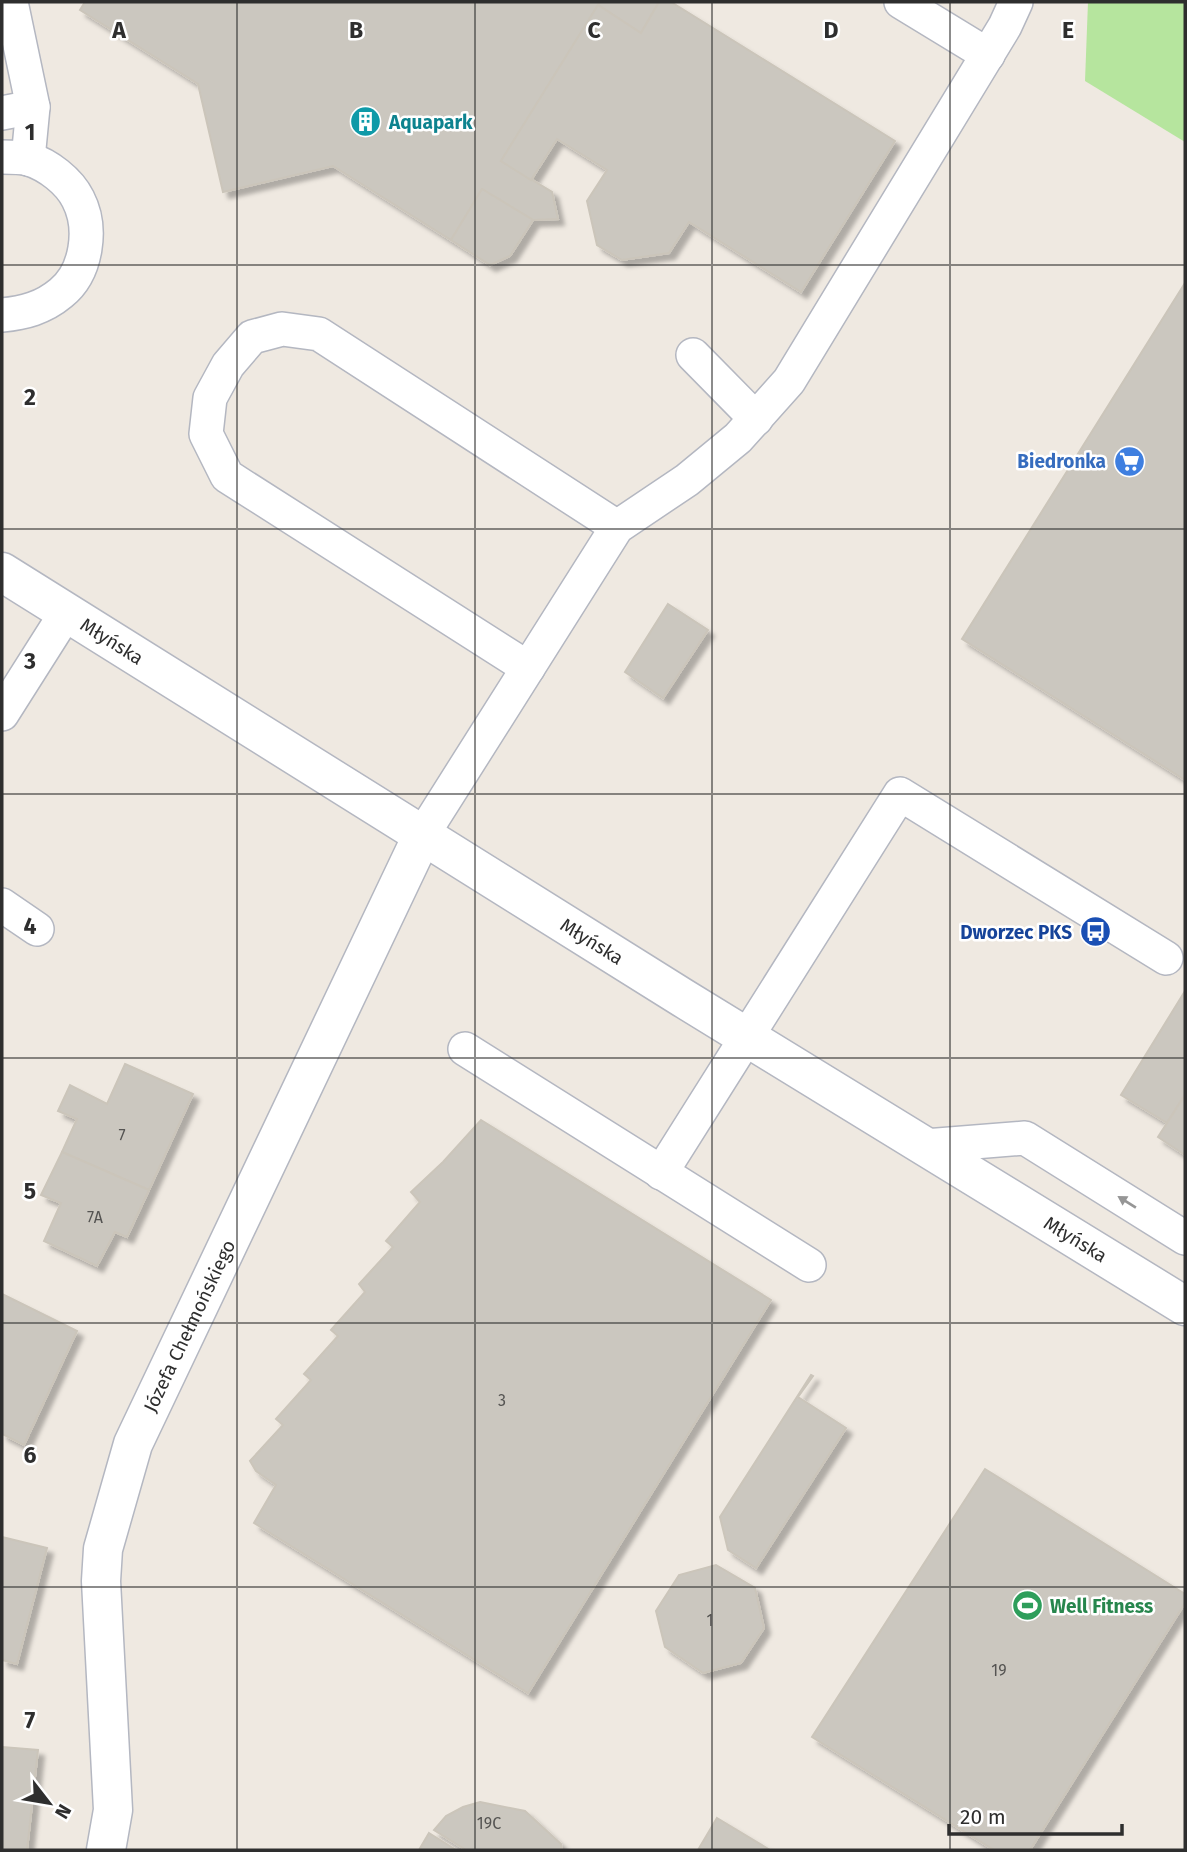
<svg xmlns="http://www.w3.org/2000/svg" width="1187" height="1852" viewBox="0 0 1187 1852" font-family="'Fira Sans',sans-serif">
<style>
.green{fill:#b6e59e}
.building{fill:#cbc7bf;stroke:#cbc5ba;stroke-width:2;filter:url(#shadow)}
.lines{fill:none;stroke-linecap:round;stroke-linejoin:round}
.service-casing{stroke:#b4b7c1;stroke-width:36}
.minor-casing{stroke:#b4b7c1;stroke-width:41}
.service{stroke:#fff;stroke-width:33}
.minor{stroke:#fff;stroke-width:38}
.oneway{fill:#969696}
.grid{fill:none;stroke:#2e2e2e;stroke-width:2;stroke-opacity:0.55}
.labels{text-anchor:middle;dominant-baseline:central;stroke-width:5;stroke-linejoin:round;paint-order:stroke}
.number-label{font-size:16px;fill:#555452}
.culture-label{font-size:19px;font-weight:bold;fill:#0d838f;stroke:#fff;text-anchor:start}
.shop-label{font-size:19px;font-weight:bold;fill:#366cbe;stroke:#fff;text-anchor:end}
.street-label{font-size:19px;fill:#2e2e2e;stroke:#fff}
.transit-label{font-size:19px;font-weight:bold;fill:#164399;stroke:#fff;text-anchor:end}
.leisure-label{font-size:19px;font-weight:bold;fill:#27864d;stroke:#fff;text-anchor:start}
.grid-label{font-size:23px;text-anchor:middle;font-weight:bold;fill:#2e2e2e;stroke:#fff;stroke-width:5;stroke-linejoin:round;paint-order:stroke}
</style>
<defs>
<filter id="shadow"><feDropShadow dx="6" dy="6" stdDeviation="2" flood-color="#0004"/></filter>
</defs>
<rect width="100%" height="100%" fill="#efe9e1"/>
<path class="green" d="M 1088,2 L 1185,2 L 1185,142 L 1085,81 Z"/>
<g class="building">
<path d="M 85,2 L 600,2 L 501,161 L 552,192 L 558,219 L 533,220 L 482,189 L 451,240 L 333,166 L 223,192 L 198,84 L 80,10 Z"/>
<path d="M 600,2 L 659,2 L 641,33 L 598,5 Z"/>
<path d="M 659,2 L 671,2 L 895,141 L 801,292 L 689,222 L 669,253 L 622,260 L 597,245 L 587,201 L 607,170 L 557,139 L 531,180 L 501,161 L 598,5 L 641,33 Z"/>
<path d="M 482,189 L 533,220 L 510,256 L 490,265 L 451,240 Z"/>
<path d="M 1185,283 L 1185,780 L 962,639 Z"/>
<path d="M 668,604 L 708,630 L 663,698 L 625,672 Z"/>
<path d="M 1185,991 L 1185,1095 L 1167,1123 L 1121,1095 Z"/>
<path d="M 125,1064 L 193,1094 L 149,1190 L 62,1152 L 77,1119 L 58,1111 L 70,1085 L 107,1104 Z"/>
<path d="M 1185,1095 L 1185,1155 L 1158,1137 Z"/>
<path d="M 481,1120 L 771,1300 L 528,1693 L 254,1523 L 276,1485 L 256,1471 L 250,1461 L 283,1425 L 276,1419 L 311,1380 L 304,1374 L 338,1336 L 331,1330 L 365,1292 L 359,1284 L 393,1247 L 386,1241 L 420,1202 L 411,1192 L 443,1162 Z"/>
<path d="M 62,1152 L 149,1190 L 127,1237 L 115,1232 L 97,1266 L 44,1241 L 61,1203 L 41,1195 Z"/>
<path d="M 2,1294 L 77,1331 L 24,1445 L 2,1434 Z"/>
<path d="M 811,1375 L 813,1376 L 798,1397 L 846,1428 L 756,1568 L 728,1550 L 720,1517 Z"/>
<path d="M 985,1469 L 1185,1594 L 1185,1603 L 1030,1850 L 994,1850 L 812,1737 Z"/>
<path d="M 2,1537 L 47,1548 L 17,1664 L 2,1660 Z"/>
<path d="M 716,1565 L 755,1588 L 764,1628 L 741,1663 L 703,1673 L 665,1647 L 656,1611 L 679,1575 Z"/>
<path d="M 2,1747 L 38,1750 L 27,1850 L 2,1850 Z"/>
<path d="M 480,1802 L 525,1811 L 561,1844 L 562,1850 L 466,1850 L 434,1830 L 446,1816 L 463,1807 Z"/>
<path d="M 717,1818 L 770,1850 L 698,1850 Z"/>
<path d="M 429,1833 L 456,1850 L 419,1850 Z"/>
</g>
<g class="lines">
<defs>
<g id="service">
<path d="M 11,2 L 33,107 L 28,159"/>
<path d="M 901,2 L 988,55"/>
<path d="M 2,113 L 33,107"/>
<path d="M 2,157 C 10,157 21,157 29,159 C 48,165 69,181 78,199 C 93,228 87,272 61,293 C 43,308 24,313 2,315"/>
<path d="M 693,355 L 756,419"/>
<path d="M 528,668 L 227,476 L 206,434 L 210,398 L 228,365 L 252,337 L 282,329 L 319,334 L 617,527"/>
<path d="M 2,714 L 66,613"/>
<path d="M 423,834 L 617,527 L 687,480 L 738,438 L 789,381 L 1005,26 L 1016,2"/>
<path d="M 2,905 L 37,929"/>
<path d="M 465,1049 L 809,1265"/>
<path d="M 925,1146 L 1025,1138 L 1185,1238"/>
<path d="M 661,1173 L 900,794 L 1166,958"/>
</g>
<g id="minor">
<path id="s1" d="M 2,572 L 683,998 L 1185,1306"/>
<path id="s2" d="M 106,1850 L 113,1810 L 101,1581 L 103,1549 L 133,1444 L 423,834"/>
</g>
</defs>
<use href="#service" class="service-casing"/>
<use href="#minor" class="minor-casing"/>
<use href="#service" class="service"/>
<use href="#minor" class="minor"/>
</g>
<defs><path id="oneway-solid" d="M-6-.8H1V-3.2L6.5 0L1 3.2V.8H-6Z" transform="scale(1.75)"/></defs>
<use class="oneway" href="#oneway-solid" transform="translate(1127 1202) rotate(-148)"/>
<path class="grid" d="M 237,2 L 237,1850M 475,2 L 475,1850M 712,2 L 712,1850M 950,2 L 950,1850M 2,265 L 1185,265M 2,529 L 1185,529M 2,794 L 1185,794M 2,1058 L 1185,1058M 2,1323 L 1185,1323M 2,1587 L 1185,1587"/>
<defs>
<symbol id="building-disc" viewBox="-11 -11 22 22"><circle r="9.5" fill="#0f9aa8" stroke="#fff"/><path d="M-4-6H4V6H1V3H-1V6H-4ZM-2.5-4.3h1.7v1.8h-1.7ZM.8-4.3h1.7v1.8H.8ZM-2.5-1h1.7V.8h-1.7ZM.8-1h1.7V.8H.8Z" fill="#fff"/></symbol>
<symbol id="supermarket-disc" viewBox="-11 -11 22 22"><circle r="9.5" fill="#3f7fe0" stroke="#fff"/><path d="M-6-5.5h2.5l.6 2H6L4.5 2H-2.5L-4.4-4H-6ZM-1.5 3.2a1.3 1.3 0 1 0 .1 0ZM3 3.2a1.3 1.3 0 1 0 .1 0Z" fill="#fff"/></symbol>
<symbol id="bus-disc" viewBox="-11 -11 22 22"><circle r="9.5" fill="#1a4fb4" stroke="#fff"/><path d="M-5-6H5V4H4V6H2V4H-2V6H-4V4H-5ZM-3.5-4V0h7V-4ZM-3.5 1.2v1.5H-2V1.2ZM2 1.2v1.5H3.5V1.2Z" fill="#fff"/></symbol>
<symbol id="stadium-disc" viewBox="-11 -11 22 22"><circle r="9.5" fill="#2e9e5b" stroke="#fff"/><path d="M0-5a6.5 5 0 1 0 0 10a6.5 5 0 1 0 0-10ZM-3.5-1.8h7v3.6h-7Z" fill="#fff"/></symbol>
</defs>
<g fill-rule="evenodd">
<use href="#building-disc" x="348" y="104" width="35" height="35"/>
<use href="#supermarket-disc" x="1112" y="444" width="35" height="35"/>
<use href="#bus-disc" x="1078" y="914" width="35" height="35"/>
<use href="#stadium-disc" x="1010" y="1588" width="35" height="35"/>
</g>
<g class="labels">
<g class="number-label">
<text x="122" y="1135">7</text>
<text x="95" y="1217">7A</text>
<text x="502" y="1400">3</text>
<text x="710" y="1620">1</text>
<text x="999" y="1670">19</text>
<text x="489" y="1823">19C</text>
</g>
<g class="culture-label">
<text x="389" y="122">Aquapark</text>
</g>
<g class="shop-label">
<text x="1106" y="461">Biedronka</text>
</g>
<g class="street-label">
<text stroke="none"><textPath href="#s1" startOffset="130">Młyńska</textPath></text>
<text stroke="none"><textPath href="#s1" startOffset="696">Młyńska</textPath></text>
<text stroke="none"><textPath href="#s1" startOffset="1264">Młyńska</textPath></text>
<text stroke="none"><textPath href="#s2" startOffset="542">Józefa Chełmońskiego</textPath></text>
</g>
<g class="transit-label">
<text x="1072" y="932">Dworzec PKS</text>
</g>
<g class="leisure-label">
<text x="1050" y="1606">Well Fitness</text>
</g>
</g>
<g class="grid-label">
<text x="119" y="38">A</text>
<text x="356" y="38">B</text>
<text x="594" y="38">C</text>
<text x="831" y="38">D</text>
<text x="1068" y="38">E</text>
<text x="30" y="140">1</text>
<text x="30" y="405">2</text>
<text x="30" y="669">3</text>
<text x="30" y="934">4</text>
<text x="30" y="1199">5</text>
<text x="30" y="1463">6</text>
<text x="30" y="1728">7</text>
</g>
<rect width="1187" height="1852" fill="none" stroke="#2e2e2e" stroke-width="7"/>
<g transform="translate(49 1803) rotate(121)" stroke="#ffffff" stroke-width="5" paint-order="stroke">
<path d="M0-5L12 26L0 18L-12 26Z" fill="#2e2e2e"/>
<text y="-10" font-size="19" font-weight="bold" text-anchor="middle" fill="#2e2e2e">N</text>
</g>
<path d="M949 1824v10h173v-10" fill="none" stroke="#2e2e2e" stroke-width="3.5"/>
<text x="960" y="1824" font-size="21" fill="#2e2e2e" stroke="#ffffff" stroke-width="5" paint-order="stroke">20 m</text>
</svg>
